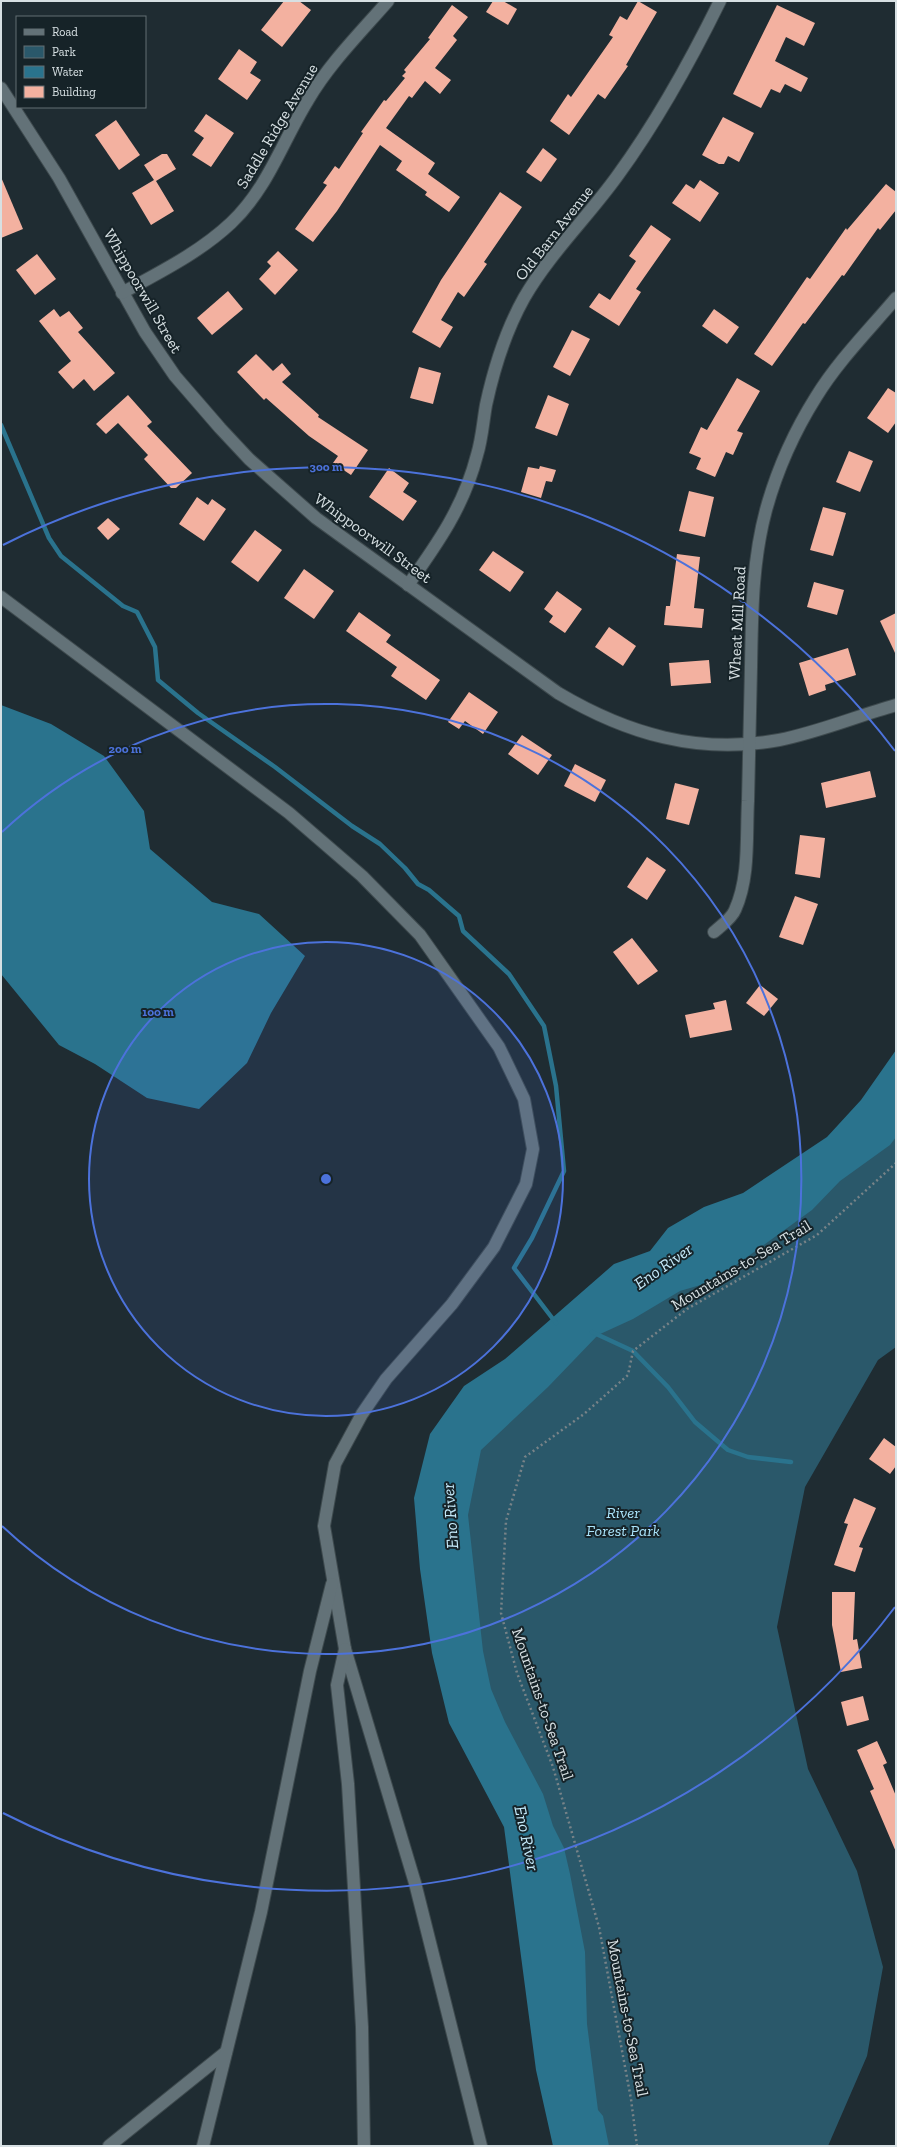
<svg xmlns="http://www.w3.org/2000/svg" width="897" height="2147" viewBox="0 0 897 2147" font-family="'Zilla Slab',serif">
<style>
.green{fill:#2a586a}
.water{fill:#2a738d}
.lines{fill:none;stroke-linecap:round;stroke-linejoin:round}
.stream{stroke:#2a738d;stroke-width:4.5}
.building{fill:#f3b1a0}
.minor-casing{stroke:#3e4a4e;stroke-width:14}
.path{stroke:#788388;stroke-width:2.5;stroke-dasharray:2 3;stroke-linecap:butt}
.minor{stroke:#637278;stroke-width:12}
.ring{fill:none;stroke:#4c72db;stroke-width:2}
.labels{text-anchor:middle;dominant-baseline:central;stroke-width:4;stroke-linejoin:round;paint-order:stroke}
.street-label{font-size:16px;fill:#d7e0e3;stroke:#162328}
.park-label{font-size:16px;font-style:italic;fill:#a9e3fa;stroke:#162328}
.water-label{font-size:17px;font-style:italic;fill:#c5eafa;stroke:#162328}
.centre{fill:#4c72db;stroke:#162328;stroke-width:2}
.ring-label{font-size:12px;text-anchor:middle;font-weight:bold;fill:#4c72db;stroke:#162328;stroke-width:4;stroke-linejoin:round;paint-order:stroke}
</style>
<rect width="100%" height="100%" fill="#1f2c32"/>
<path class="green" d="M 896,1128 L 896,1347 L 878,1360 L 805,1487 L 777,1627 L 808,1769 L 857,1871 L 883,1967 L 867,2056 L 828,2146 L 586,2146 L 547,1907 L 454,1645 L 447,1465 L 494,1402 Z"/>
<g class="water">
<path d="M 1,705 L 51,724 L 104,756 L 144,811 L 150,849 L 212,902 L 259,914 L 305,956 L 271,1013 L 247,1063 L 199,1109 L 147,1098 L 95,1064 L 59,1045 L 1,974 Z"/>
<path d="M 896,1050 L 896,1137 L 890,1145 L 840,1181 L 812,1210 L 714,1281 L 680,1291 L 633,1319 L 598,1335 L 548,1387 L 481,1450 L 468,1515 L 483,1651 L 491,1689 L 505,1722 L 543,1794 L 553,1826 L 564,1848 L 570,1874 L 585,1952 L 587,2024 L 598,2110 L 603,2116 L 609,2146 L 553,2146 L 536,2070 L 504,1827 L 449,1723 L 432,1653 L 420,1569 L 414,1498 L 430,1434 L 464,1386 L 505,1359 L 614,1264 L 650,1251 L 668,1228 L 704,1207 L 743,1193 L 827,1137 L 861,1100 Z"/>
</g>
<g class="lines">
<g class="stream">
<path d="M 1,425 L 49,538 L 61,556 L 123,606 L 137,612 L 155,647 L 158,680 L 198,713 L 275,767 L 352,826 L 380,844 L 405,868 L 418,884 L 429,890 L 459,916 L 463,931 L 509,974 L 544,1026 L 556,1086 L 564,1171 L 532,1238 L 514,1268 L 556,1323"/>
<path d="M 592,1332 L 633,1351 L 668,1387 L 695,1422 L 728,1450 L 748,1457 L 791,1462"/>
</g>
</g>
<g class="building">
<path d="M 284,1 L 299,1 L 311,10 L 282,47 L 261,30 Z"/>
<path d="M 493,1 L 503,1 L 517,9 L 508,25 L 486,12 Z"/>
<path d="M 638,1 L 657,12 L 626,65 L 628,66 L 605,99 L 598,94 L 569,135 L 550,121 L 568,94 L 571,97 L 613,37 L 609,35 L 620,16 L 627,20 Z"/>
<path d="M 452,5 L 468,17 L 453,36 L 457,40 L 435,68 L 451,80 L 440,94 L 425,81 L 412,98 L 409,96 L 386,128 L 435,163 L 428,174 L 460,197 L 449,212 L 425,195 L 427,192 L 396,170 L 402,161 L 380,145 L 337,211 L 313,242 L 295,229 L 327,185 L 323,183 L 335,166 L 339,169 L 363,133 L 361,132 L 384,100 L 386,101 L 405,78 L 402,76 L 406,72 L 404,70 L 430,39 L 428,38 Z"/>
<path d="M 777,5 L 815,23 L 804,46 L 786,37 L 775,61 L 808,78 L 801,92 L 785,84 L 780,93 L 771,89 L 761,108 L 733,94 Z"/>
<path d="M 239,49 L 257,62 L 250,73 L 261,80 L 247,100 L 218,79 Z"/>
<path d="M 206,114 L 234,133 L 211,167 L 192,155 L 204,138 L 194,131 Z"/>
<path d="M 723,117 L 754,133 L 739,162 L 728,156 L 724,164 L 719,164 L 702,155 Z"/>
<path d="M 116,120 L 140,155 L 119,170 L 95,135 Z"/>
<path d="M 543,148 L 557,159 L 541,182 L 526,172 Z"/>
<path d="M 162,154 L 167,154 L 176,169 L 156,181 L 174,211 L 151,225 L 132,193 L 154,180 L 144,165 Z"/>
<path d="M 1,177 L 23,229 L 1,238 Z"/>
<path d="M 700,180 L 719,193 L 700,222 L 672,203 L 686,184 L 694,189 Z"/>
<path d="M 886,184 L 896,192 L 896,210 L 880,230 L 878,228 L 844,276 L 842,275 L 805,324 L 803,323 L 772,366 L 754,354 L 807,277 L 810,279 L 846,228 L 847,230 Z"/>
<path d="M 500,192 L 522,207 L 484,262 L 487,264 L 464,297 L 458,292 L 441,320 L 453,327 L 440,348 L 412,332 L 441,280 Z"/>
<path d="M 651,225 L 671,239 L 636,289 L 641,292 L 619,326 L 589,307 L 599,293 L 610,300 L 636,261 L 629,256 Z"/>
<path d="M 278,251 L 298,270 L 275,295 L 259,279 L 271,266 L 267,262 Z"/>
<path d="M 37,254 L 56,279 L 35,295 L 16,270 Z"/>
<path d="M 228,291 L 243,309 L 212,335 L 197,318 Z"/>
<path d="M 54,309 L 60,317 L 69,311 L 83,328 L 78,332 L 115,373 L 94,391 L 84,379 L 73,389 L 58,372 L 71,361 L 39,321 Z"/>
<path d="M 714,309 L 739,327 L 727,344 L 702,326 Z"/>
<path d="M 572,330 L 590,339 L 570,376 L 553,367 Z"/>
<path d="M 256,354 L 273,371 L 282,363 L 291,374 L 282,382 L 319,415 L 318,417 L 368,450 L 351,475 L 333,463 L 338,456 L 309,436 L 266,398 L 264,400 L 237,372 Z"/>
<path d="M 419,367 L 441,373 L 433,404 L 410,398 Z"/>
<path d="M 737,378 L 760,391 L 737,431 L 743,433 L 733,455 L 726,452 L 715,477 L 696,469 L 701,458 L 689,453 L 701,427 L 707,430 Z"/>
<path d="M 888,388 L 896,393 L 896,422 L 888,433 L 867,418 Z"/>
<path d="M 128,395 L 152,422 L 147,426 L 192,473 L 176,488 L 171,488 L 144,459 L 148,455 L 118,423 L 106,434 L 96,424 Z"/>
<path d="M 548,395 L 569,404 L 557,436 L 535,428 Z"/>
<path d="M 849,451 L 873,461 L 860,492 L 836,482 Z"/>
<path d="M 540,466 L 556,470 L 552,482 L 546,481 L 541,498 L 521,492 L 528,467 L 539,469 Z"/>
<path d="M 389,468 L 409,483 L 403,492 L 417,501 L 403,521 L 369,497 Z"/>
<path d="M 689,491 L 714,497 L 705,537 L 679,531 Z"/>
<path d="M 197,497 L 208,505 L 212,499 L 226,509 L 204,541 L 179,524 Z"/>
<path d="M 823,507 L 846,513 L 833,556 L 810,550 Z"/>
<path d="M 108,518 L 120,529 L 108,540 L 97,528 Z"/>
<path d="M 255,530 L 282,550 L 258,582 L 231,562 Z"/>
<path d="M 493,551 L 524,572 L 510,592 L 479,570 Z"/>
<path d="M 677,554 L 700,557 L 694,608 L 704,609 L 702,628 L 664,625 L 666,606 L 670,606 Z"/>
<path d="M 304,569 L 334,591 L 314,619 L 284,598 Z"/>
<path d="M 814,582 L 844,590 L 837,615 L 807,607 Z"/>
<path d="M 557,591 L 582,609 L 565,633 L 549,622 L 553,616 L 544,609 Z"/>
<path d="M 359,612 L 391,635 L 386,642 L 440,680 L 426,700 L 391,676 L 397,667 L 346,631 Z"/>
<path d="M 896,613 L 896,655 L 880,621 Z"/>
<path d="M 609,627 L 636,646 L 623,666 L 595,647 Z"/>
<path d="M 848,648 L 856,675 L 825,685 L 826,690 L 809,696 L 799,663 Z"/>
<path d="M 709,660 L 711,683 L 671,686 L 669,663 Z"/>
<path d="M 469,692 L 498,712 L 483,734 L 465,721 L 459,729 L 448,722 Z"/>
<path d="M 522,735 L 552,755 L 538,775 L 508,754 Z"/>
<path d="M 575,764 L 606,780 L 595,802 L 564,786 Z"/>
<path d="M 870,771 L 876,797 L 826,808 L 821,783 Z"/>
<path d="M 675,783 L 699,789 L 689,825 L 666,819 Z"/>
<path d="M 800,835 L 825,838 L 820,878 L 795,874 Z"/>
<path d="M 647,857 L 666,870 L 647,900 L 627,887 Z"/>
<path d="M 795,896 L 818,904 L 803,945 L 779,937 Z"/>
<path d="M 632,938 L 658,971 L 638,985 L 613,952 Z"/>
<path d="M 760,985 L 778,999 L 764,1016 L 746,1003 Z"/>
<path d="M 726,1000 L 732,1030 L 690,1038 L 685,1015 L 715,1009 L 713,1003 Z"/>
<path d="M 884,1438 L 896,1447 L 896,1466 L 890,1474 L 869,1459 Z"/>
<path d="M 854,1498 L 876,1508 L 859,1547 L 863,1548 L 855,1572 L 834,1565 L 848,1524 L 844,1523 Z"/>
<path d="M 832,1592 L 855,1592 L 853,1640 L 857,1639 L 862,1668 L 841,1672 L 832,1625 Z"/>
<path d="M 863,1696 L 869,1720 L 847,1726 L 841,1702 Z"/>
<path d="M 877,1741 L 887,1763 L 883,1765 L 896,1796 L 896,1852 L 870,1791 L 874,1789 L 857,1750 Z"/>
</g>
<g class="lines">
<defs>
<g id="minor">
<path d="M 1,88 L 59,178 L 145,332 L 175,376 L 220,428 L 249,459 L 316,518 L 558,693 C 627,734 699,755 779,740 C 819,732 857,716 896,705"/>
<path d="M 122,293 C 160,272 199,253 231,223 C 268,188 282,142 308,100 C 329,64 360,33 388,1"/>
<path d="M 408,585 C 438,543 464,506 477,455 C 482,439 483,422 486,405 C 494,368 505,332 524,298 C 550,253 588,217 618,175 C 658,120 690,62 720,1"/>
<path d="M 1,597 L 289,813 L 362,876 L 420,935 L 499,1047 L 524,1099 L 533,1149 L 526,1184 L 494,1247 L 452,1304 L 386,1379 L 362,1414 L 335,1464 L 324,1526 L 345,1649 L 415,1883 L 481,2146"/>
<path d="M 714,932 C 721,926 732,918 735,910 C 750,877 746,836 748,801 C 749,756 750,712 751,667 C 752,614 752,562 766,510 C 777,470 794,432 816,397 C 838,361 869,330 896,298"/>
<path d="M 345,1649 L 337,1685 L 348,1784 L 362,2027 L 364,2146"/>
<path d="M 109,2146 L 226,2052"/>
<path d="M 203,2146 L 261,1912 L 310,1671 L 332,1584"/>
</g>
</defs>
<use href="#minor" class="minor-casing"/>
<path class="path" d="M 637,2146 L 631,2099 L 599,1927 L 553,1767 L 517,1673 L 501,1613 L 506,1521 L 525,1457 L 584,1414 L 628,1375 L 633,1351 L 687,1309 L 817,1235 L 896,1163"/>
<use href="#minor" class="minor"/>
</g>
<circle cx="326" cy="1179" r="237" fill="#4c72db" fill-opacity=".12"/>
<g class="ring">
<circle cx="326" cy="1179" r="237"/>
<path d="M2 832A475 475 0 1 1 2 1526"/>
<path d="M895 1607A712 712 0 0 1 3 1813M3 545A712 712 0 0 1 895 751"/>
</g>
<g class="labels">
<g class="street-label">
<text transform="translate(277 126) rotate(-59)">Saddle Ridge Avenue</text>
<text transform="translate(554 233) rotate(-52)">Old Barn Avenue</text>
<text transform="translate(143 291) rotate(60)">Whippoorwill Street</text>
<text transform="translate(373 538) rotate(36)">Whippoorwill Street</text>
<text transform="translate(737 623) rotate(-87)">Wheat Mill Road</text>
<text transform="translate(741 1265) rotate(-31)">Mountains-to-Sea Trail</text>
<text transform="translate(543 1704) rotate(71)">Mountains-to-Sea Trail</text>
<text transform="translate(628 2018) rotate(79)">Mountains-to-Sea Trail</text>
</g>
<g class="park-label">
<text x="623" y="1512">River<tspan x="623" dy="18">Forest Park</tspan></text>
</g>
<g class="water-label">
<text transform="translate(663 1266) rotate(-35)">Eno River</text>
<text transform="translate(450 1516) rotate(-94)">Eno River</text>
<text transform="translate(527 1838) rotate(78)">Eno River</text>
</g>
</g>
<circle cx="326" cy="1179" r="6" class="centre"/>
<g class="ring-label">
<text x="326" y="471">300 m</text>
<text x="125" y="753">200 m</text>
<text x="158" y="1016">100 m</text>
</g>
<rect width="897" height="2147" fill="none" stroke="#d7e0e3" stroke-width="4"/>
<rect x="16" y="16" width="130" height="92" fill="#162328" stroke="#636f73"/>
<rect x="24" y="29" width="20" height="6" fill="#637278" stroke="#636f73"/>
<text x="52" y="36" font-size="12" fill="#d7e0e3">Road</text>
<rect x="24" y="46" width="20" height="12" fill="#2a586a" stroke="#636f73"/>
<text x="52" y="56" font-size="12" fill="#d7e0e3">Park</text>
<rect x="24" y="66" width="20" height="12" fill="#2a738d" stroke="#636f73"/>
<text x="52" y="76" font-size="12" fill="#d7e0e3">Water</text>
<rect x="24" y="86" width="20" height="12" fill="#f3b1a0" stroke="#636f73"/>
<text x="52" y="96" font-size="12" fill="#d7e0e3">Building</text>
</svg>
